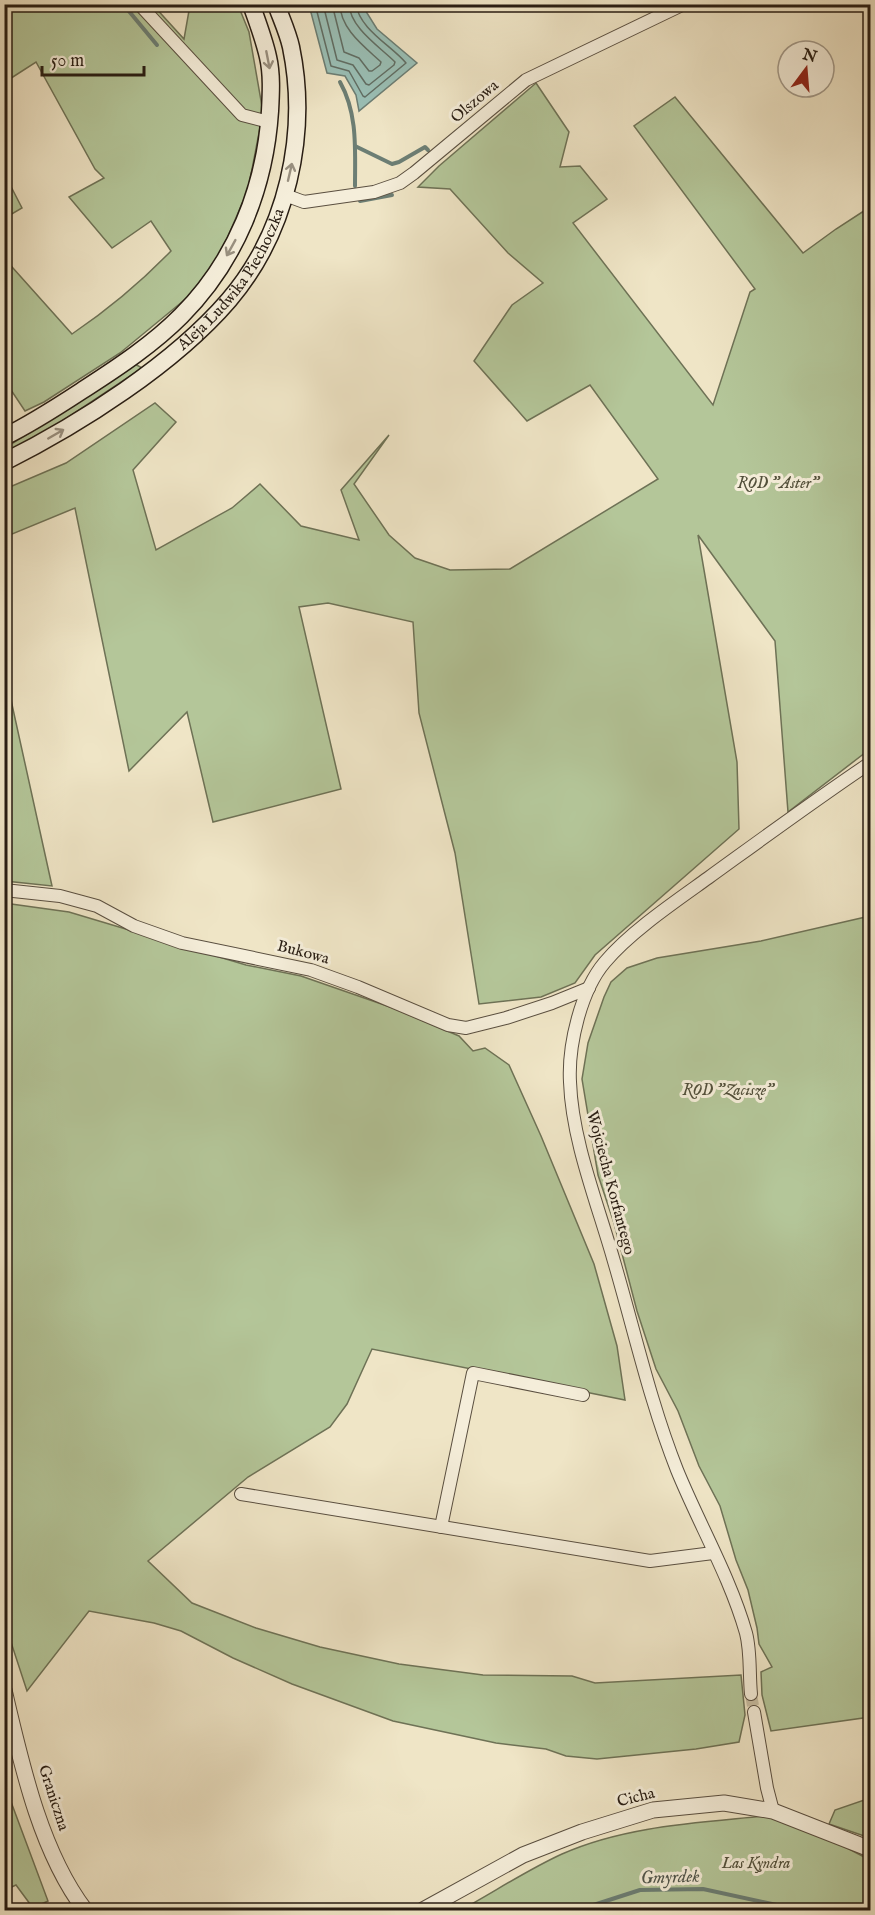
<svg xmlns="http://www.w3.org/2000/svg" width="875" height="1915" viewBox="0 0 875 1915" font-family="'IM FELL English',serif">
<style>
.green{fill:#b4c699;stroke:#6e7256;stroke-width:1.5}
.water{fill:#9abfb5;stroke:#6c7e74;stroke-width:1.5}
.lines{fill:none;stroke-linecap:round;stroke-linejoin:round}
.shore{stroke:#616e64;stroke-width:1.5}
.stream{stroke:#6c7e74;stroke-width:4}
.minor-tunnel{stroke:#c7bda2;stroke-width:12;stroke-dasharray:12 6;stroke-linecap:butt}
.minor-casing{stroke:#5a4f40;stroke-width:14}
.tertiary-casing{stroke:#5a4f40;stroke-width:17}
.secondary-casing{stroke:#281d13;stroke-width:19}
.minor{stroke:#f5eeda;stroke-width:12}
.tertiary{stroke:#f5eeda;stroke-width:15}
.secondary{stroke:#f5eeda;stroke-width:16}
.oneway{stroke:#999080}
.labels{text-anchor:middle;dominant-baseline:central;stroke-width:6;stroke-linejoin:round;paint-order:stroke}
.street-label{font-size:16px;fill:#281d13;stroke:#f5eeda}
.park-label{font-size:16px;font-style:italic;fill:#52503b;stroke:#f5eeda}
.water-label{font-size:18px;font-style:italic;fill:#50564c;stroke:#f5eeda}
</style>
<rect width="100%" height="100%" fill="#efe5c6"/>
<filter id="stains"><feTurbulence type="fractalNoise" baseFrequency=".00333" numOctaves="4"/><feColorMatrix values="0 0 0 0 .2 0 0 0 0 .09 0 0 0 0 .02 0 0 0 .5 -.17"/></filter>
<radialGradient id="worn" r=".72"><stop offset=".6" stop-color="#630" stop-opacity="0"/><stop offset="1" stop-color="#630" stop-opacity=".3"/></radialGradient>
<g class="green">
<path d="M 5,5 L 153,5 L 184,39 L 190,5 L 238,5 L 249,32 L 263,112 L 248,190 L 212,273 L 188,297 L 120,353 L 44,402 L 25,411 L 5,381 L 4,258 L 72,334 C 109,309 140,283 171,251 L 151,221 L 112,248 L 69,197 L 104,178 L 95,169 L 36,62 L 5,82 Z"/>
<path d="M 536,83 L 569,132 L 560,167 L 580,166 L 607,199 L 573,223 L 713,405 L 750,292 L 755,289 L 634,126 L 675,97 L 803,253 L 836,229 L 870,207 L 870,749 L 788,812 L 775,641 L 698,535 L 737,762 L 739,829 L 595,955 L 575,983 L 541,997 L 479,1004 L 455,853 L 419,713 L 413,622 L 328,603 L 299,607 L 341,789 L 213,822 L 187,712 L 129,771 L 75,508 L 5,537 L 5,489 L 66,463 L 155,403 L 176,422 L 133,470 L 156,550 L 232,508 L 260,484 L 301,526 L 359,540 L 341,490 L 389,435 L 354,484 L 389,535 L 415,558 L 450,570 L 510,569 L 658,479 L 590,385 L 527,421 L 474,361 L 512,305 L 543,283 L 508,253 L 450,189 L 418,187 L 439,166 Z"/>
<path d="M 5,175 L 22,208 L 5,218 L 4,218 Z"/>
<path d="M 135,364 L 142,368 L 32,441 L 5,454 L 5,446 L 13,443 Z"/>
<path d="M 11,700 L 52,886 L 5,881 L 4,702 Z"/>
<path d="M 4,903 L 69,912 L 246,965 L 301,976 L 393,1008 L 459,1036 L 473,1051 L 485,1048 L 509,1065 L 541,1136 L 594,1264 L 617,1346 L 625,1400 L 372,1349 L 347,1404 L 330,1427 L 248,1477 L 148,1561 L 192,1603 L 256,1628 L 320,1647 L 399,1664 L 483,1675 L 572,1676 L 595,1683 L 741,1675 L 745,1715 L 739,1742 L 696,1749 L 597,1759 L 566,1756 L 546,1749 L 496,1743 L 393,1721 L 292,1684 L 233,1658 L 181,1631 L 154,1623 L 89,1611 L 27,1691 L 4,1621 Z"/>
<path d="M 870,916 L 870,1717 L 771,1731 L 762,1695 L 761,1672 L 772,1667 L 759,1644 L 757,1628 L 748,1590 L 736,1560 L 720,1506 L 699,1466 L 678,1411 L 656,1369 L 637,1311 L 614,1223 L 598,1175 L 582,1079 L 588,1043 L 604,997 L 611,982 L 627,968 L 657,958 L 761,941 Z"/>
<path d="M 4,1783 L 48,1901 L 33,1908 L 16,1885 L 5,1890 Z"/>
<path d="M 870,1798 L 870,1838 L 829,1824 L 835,1810 Z"/>
<path d="M 765,1816 L 826,1837 L 870,1860 L 870,1910 L 461,1910 C 494,1892 527,1870 562,1854 C 625,1826 696,1823 765,1816 Z"/>
</g>
<path class="water" d="M 309,5 L 362,5 L 377,29 L 417,63 L 359,111 L 356,95 L 345,76 L 327,73 Z"/>
<g class="lines">
<g class="shore">
<path d="M 315,4 L 331,66 L 349,71 L 363,96 L 365,97 L 406,63 C 392,46 359,29 356,4"/>
<path d="M 323,4 L 337,60 L 353,65 L 366,84 L 369,85 L 394,65 L 395,62 C 380,47 350,28 349,4"/>
<path d="M 332,4 L 344,52 L 359,58 L 369,71 L 372,71 L 380,65 L 381,62 C 365,47 340,29 340,4"/>
</g>
<g class="stream">
<path d="M 123,4 L 157,45"/>
<path d="M 340,82 C 358,114 355,150 355,186"/>
<path d="M 355,146 L 392,164 L 399,162 L 425,147 L 428,150"/>
<path d="M 360,201 L 392,195"/>
<path d="M 578,1910 L 640,1890 L 703,1889 L 800,1910"/>
</g>
<path class="minor-tunnel" d="M 751,1694 L 754,1712"/>
<defs>
<g id="minor">
<path d="M 139,4 L 242,115 L 269,122"/>
<path d="M 285,195 L 304,202 L 374,192 L 400,183 L 414,173 L 526,80 L 684,4"/>
<path d="M 4,890 L 60,896 L 97,906 L 134,926 L 182,943 L 311,970 L 358,987 L 448,1025 L 466,1028 L 506,1018 L 552,1003 L 589,988"/>
<path d="M 241,1494 L 650,1561 L 713,1553"/>
<path d="M 441,1527 L 473,1373 L 583,1395"/>
<path d="M 751,1694 C 749,1674 751,1652 746,1633 C 730,1577 699,1524 677,1470 C 650,1402 634,1329 613,1258 C 597,1202 572,1140 570,1082 C 568,1045 581,990 605,962 C 630,932 676,901 708,878 C 762,839 815,800 870,763"/>
<path d="M 754,1712 L 767,1788 L 773,1811"/>
</g>
<g id="tertiary">
<path d="M 4,1690 C 21,1762 40,1851 85,1910"/>
<path d="M 423,1910 L 523,1855 L 582,1832 L 653,1810 L 724,1803 L 773,1811 L 870,1849"/>
</g>
<g id="secondary">
<path d="M 4,437 C 33,423 60,405 86,388 C 120,366 153,344 181,316 C 236,261 265,188 270,111 C 271,93 272,74 268,57 C 264,39 257,21 251,4"/>
<path id="s1" d="M 4,462 C 80,424 174,364 229,300 C 287,232 309,134 291,47 C 288,33 281,18 276,4"/>
</g>
</defs>
<use href="#minor" class="minor-casing"/>
<use href="#tertiary" class="tertiary-casing"/>
<use href="#secondary" class="secondary-casing"/>
<use href="#minor" class="minor"/>
<use href="#tertiary" class="tertiary"/>
<use href="#secondary" class="secondary"/>
</g>
<defs><path id="oneway-shaft" d="M-6 0H5M1.5-3L5.5 0L1.5 3" fill="none" stroke-width="1.6" stroke-linecap="round" stroke-linejoin="round" transform="scale(1.5)"/></defs>
<g class="oneway">
<use href="#oneway-shaft" transform="translate(268 60) rotate(79)"/>
<use href="#oneway-shaft" transform="translate(290 172) rotate(-77)"/>
<use href="#oneway-shaft" transform="translate(231 248) rotate(119)"/>
<use href="#oneway-shaft" transform="translate(56 434) rotate(-30)"/>
</g>
<g class="labels">
<g class="street-label">
<text transform="translate(475 102) rotate(-40)">Olszowa</text>
<text stroke="none"><textPath href="#s1" startOffset="297">Aleja Ludwika Piechoczka</textPath></text>
<text transform="translate(303 953) rotate(15)">Bukowa</text>
<text transform="translate(610 1183) rotate(75)">Wojciecha Korfantego</text>
<text transform="translate(53 1798) rotate(72)">Graniczna</text>
<text transform="translate(636 1798) rotate(-14)">Cicha</text>
</g>
<g class="park-label">
<text x="778" y="484">ROD "Aster"</text>
<text x="728" y="1091">ROD "Zacisze"</text>
<text x="756" y="1864">Las Kyndra</text>
</g>
<g class="water-label">
<text transform="translate(670 1878) rotate(-2)">Gmyrdek</text>
</g>
</g>
<rect width="875" height="1915" fill="none" stroke="#efe5c6" stroke-width="24"/>
<rect x="6" y="6" width="863" height="1903" fill="none" stroke="#281d13" stroke-width="3"/>
<rect x="12" y="12" width="851" height="1891" fill="none" stroke="#281d13" stroke-width="1.5"/>
<g transform="translate(806 69) rotate(16)"><circle r="28" fill="#f5eeda" stroke="#a39a8a" stroke-width="1.5"/>
<path d="M0-4.5L10 22L0 15L-10 22Z" fill="#8f2418"/>
<text y="-9" font-size="16" font-weight="bold" text-anchor="middle" fill="#281d13">N</text>
</g>
<path d="M42 66v9h102v-9" fill="none" stroke="#281d13" stroke-width="3"/>
<text x="51" y="66" font-size="18" fill="#281d13" stroke="#f5eeda" stroke-width="4.5" paint-order="stroke">50 m</text>
<rect width="100%" height="100%" filter="url(#stains)"/>
<rect width="100%" height="100%" fill="url(#worn)"/>
</svg>
